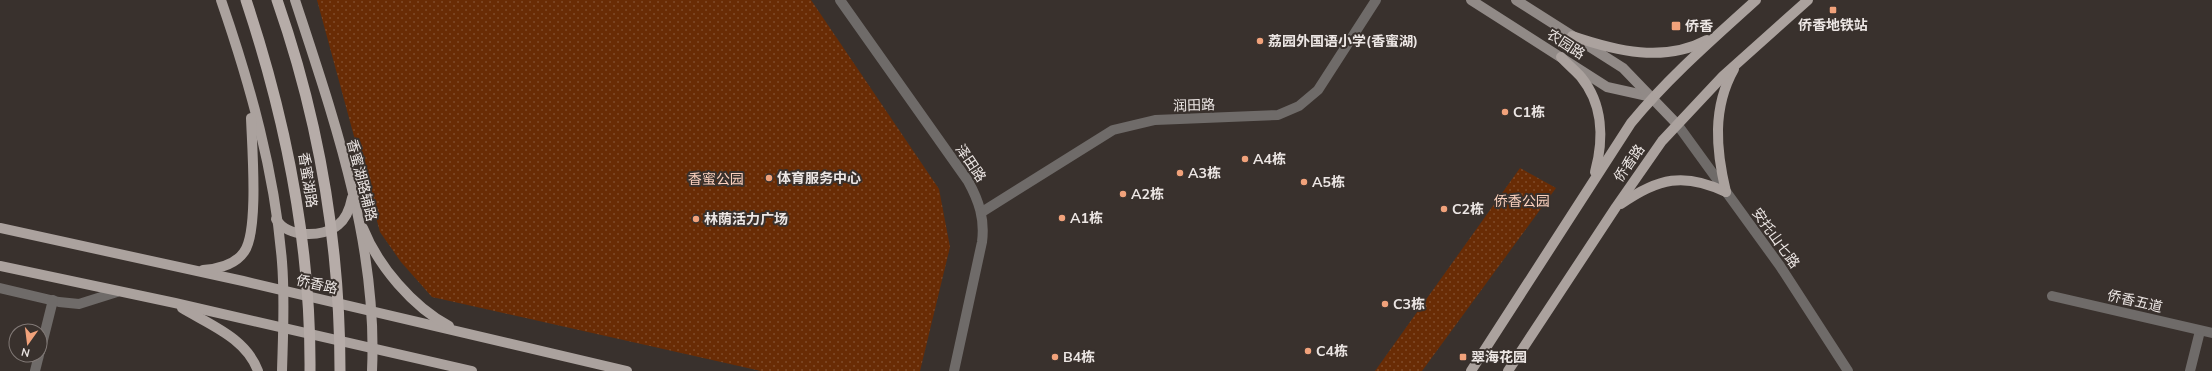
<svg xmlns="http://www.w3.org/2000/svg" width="2212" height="371" viewBox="0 0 2212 371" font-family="Mulish,'Noto Sans SC',sans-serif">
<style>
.park{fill:url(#park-dots)}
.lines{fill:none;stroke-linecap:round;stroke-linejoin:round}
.minor{stroke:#6f6b69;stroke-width:10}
.tertiary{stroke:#6f6b69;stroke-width:10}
.secondary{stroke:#918a87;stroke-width:10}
.primary{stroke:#aba29e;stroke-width:10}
.trunk{stroke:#b6aca8;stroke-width:11}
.poi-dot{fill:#f1a27b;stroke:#39312d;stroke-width:1.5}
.labels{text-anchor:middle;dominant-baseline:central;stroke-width:4;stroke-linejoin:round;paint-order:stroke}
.poi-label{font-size:14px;font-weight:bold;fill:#ece6e4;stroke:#39312d;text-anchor:start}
.street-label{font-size:14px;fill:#ece6e4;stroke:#39312d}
.park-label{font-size:14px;fill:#fbd1be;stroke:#39312d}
</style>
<defs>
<pattern id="park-dots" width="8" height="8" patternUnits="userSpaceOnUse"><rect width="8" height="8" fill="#692c05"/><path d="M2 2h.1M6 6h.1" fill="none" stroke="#7f4b29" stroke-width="1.8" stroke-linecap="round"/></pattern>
</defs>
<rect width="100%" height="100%" fill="#39312d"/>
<g class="park">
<path d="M 317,0 L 811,0 L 939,189 L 950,247 L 920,371 L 761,371 L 432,297 L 401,262 L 380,232 Z"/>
<path d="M 1520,168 L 1556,188 L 1422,371 L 1375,371 Z"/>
</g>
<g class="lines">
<g class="minor">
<path d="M 840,0 L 968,181 C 979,201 985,219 982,242 L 954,371"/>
<path d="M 982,212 L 1113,130 L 1155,120 L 1278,115 L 1299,106 L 1318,90 L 1376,0"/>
<path d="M 0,288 L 59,302 L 79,304 L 117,292"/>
<path d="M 40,352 L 53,300"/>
<path d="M 35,371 L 39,355"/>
<path d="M 2190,371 L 2200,331"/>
</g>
<g class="tertiary">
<path d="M 1677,124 L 1780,266 L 1848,371"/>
<path d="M 2052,296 L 2212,333"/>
</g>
<g class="secondary">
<path d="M 1471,0 L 1607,87 L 1652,97"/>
<path d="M 1516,0 L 1623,68 L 1677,124"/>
</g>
<g class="primary">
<path d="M 221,0 C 250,84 275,173 282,262 C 285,298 283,335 282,371"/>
<path d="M 295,0 C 334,119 378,244 372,371"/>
<path d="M 1572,36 C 1616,51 1664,63 1707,40"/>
<path d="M 1561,57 C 1567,64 1575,70 1581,77 C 1603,104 1604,139 1595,172"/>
<path d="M 1726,192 C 1716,150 1712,108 1734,69"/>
<path d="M 1621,204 C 1658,178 1684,172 1726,192"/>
<path d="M 276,219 C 287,238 323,238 338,225 C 347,218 350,208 352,198"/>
<path d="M 0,228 L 243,281 L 627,371"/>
<path d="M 363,228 C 378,266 413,307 449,326"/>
<path d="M 0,266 L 175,303 L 472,371"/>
<path d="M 203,270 C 217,269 235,265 244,252 C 259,232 252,147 251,118"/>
<path d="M 182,308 C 210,325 246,338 258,371"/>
<path d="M 1471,371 L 1631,123 C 1669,77 1713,39 1756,0"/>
<path d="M 1508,371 L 1616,207 L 1662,141 L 1723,76 L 1808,0"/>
</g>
<g class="trunk">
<path d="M 246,0 C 286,120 311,244 310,371"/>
<path d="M 277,0 C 319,120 340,244 340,371"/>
</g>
</g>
<g class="poi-dot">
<rect x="1829" y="6" width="8" height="8" rx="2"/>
<rect x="1671" y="21" width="10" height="10" rx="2"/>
<circle cx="1260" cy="41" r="4"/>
<circle cx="1505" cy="112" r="4"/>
<circle cx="1245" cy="159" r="4"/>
<circle cx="1180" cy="173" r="4"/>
<circle cx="769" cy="178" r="4"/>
<circle cx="1304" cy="182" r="4"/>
<circle cx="1123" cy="194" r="4"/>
<circle cx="1444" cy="209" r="4"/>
<circle cx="1062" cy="218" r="4"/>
<circle cx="696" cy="219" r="4"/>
<circle cx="1385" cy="304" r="4"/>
<circle cx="1308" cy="351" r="4"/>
<circle cx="1055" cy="357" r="4"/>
<rect x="1459" y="353" width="8" height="8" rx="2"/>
</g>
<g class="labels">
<g class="poi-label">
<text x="1833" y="25" text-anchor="middle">侨香地铁站</text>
<text x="1685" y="26">侨香</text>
<text x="1268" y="41">荔园外国语小学(香蜜湖)</text>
<text x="1513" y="112">C1栋</text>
<text x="1253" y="159">A4栋</text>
<text x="1188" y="173">A3栋</text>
<text x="777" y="178">体育服务中心</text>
<text x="1312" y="182">A5栋</text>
<text x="1131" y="194">A2栋</text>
<text x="1452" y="209">C2栋</text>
<text x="1070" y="218">A1栋</text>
<text x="704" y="219">林荫活力广场</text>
<text x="1393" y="304">C3栋</text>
<text x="1316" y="351">C4栋</text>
<text x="1063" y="357">B4栋</text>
<text x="1471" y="357">翠海花园</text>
</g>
<g class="street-label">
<text transform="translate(1566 44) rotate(33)">农园路</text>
<text transform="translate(1194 105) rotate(-2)">润田路</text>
<text transform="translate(971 163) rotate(56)">泽田路</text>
<text transform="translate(1629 163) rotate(-55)">侨香路</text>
<text transform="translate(308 180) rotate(81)">香蜜湖路</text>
<text transform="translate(362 180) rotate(76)">香蜜湖路辅路</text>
<text transform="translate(1776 238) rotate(54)">安托山七路</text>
<text transform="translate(317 284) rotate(13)">侨香路</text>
<text transform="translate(2135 301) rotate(13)">侨香五道</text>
</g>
<g class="park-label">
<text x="716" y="179">香蜜公园</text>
<text x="1522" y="201">侨香公园</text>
</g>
</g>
<g transform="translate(28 343) rotate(194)"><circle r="19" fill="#39312d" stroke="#817976"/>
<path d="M0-3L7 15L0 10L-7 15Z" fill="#f1a27b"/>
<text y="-6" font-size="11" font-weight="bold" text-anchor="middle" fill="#ece6e4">N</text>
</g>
</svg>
